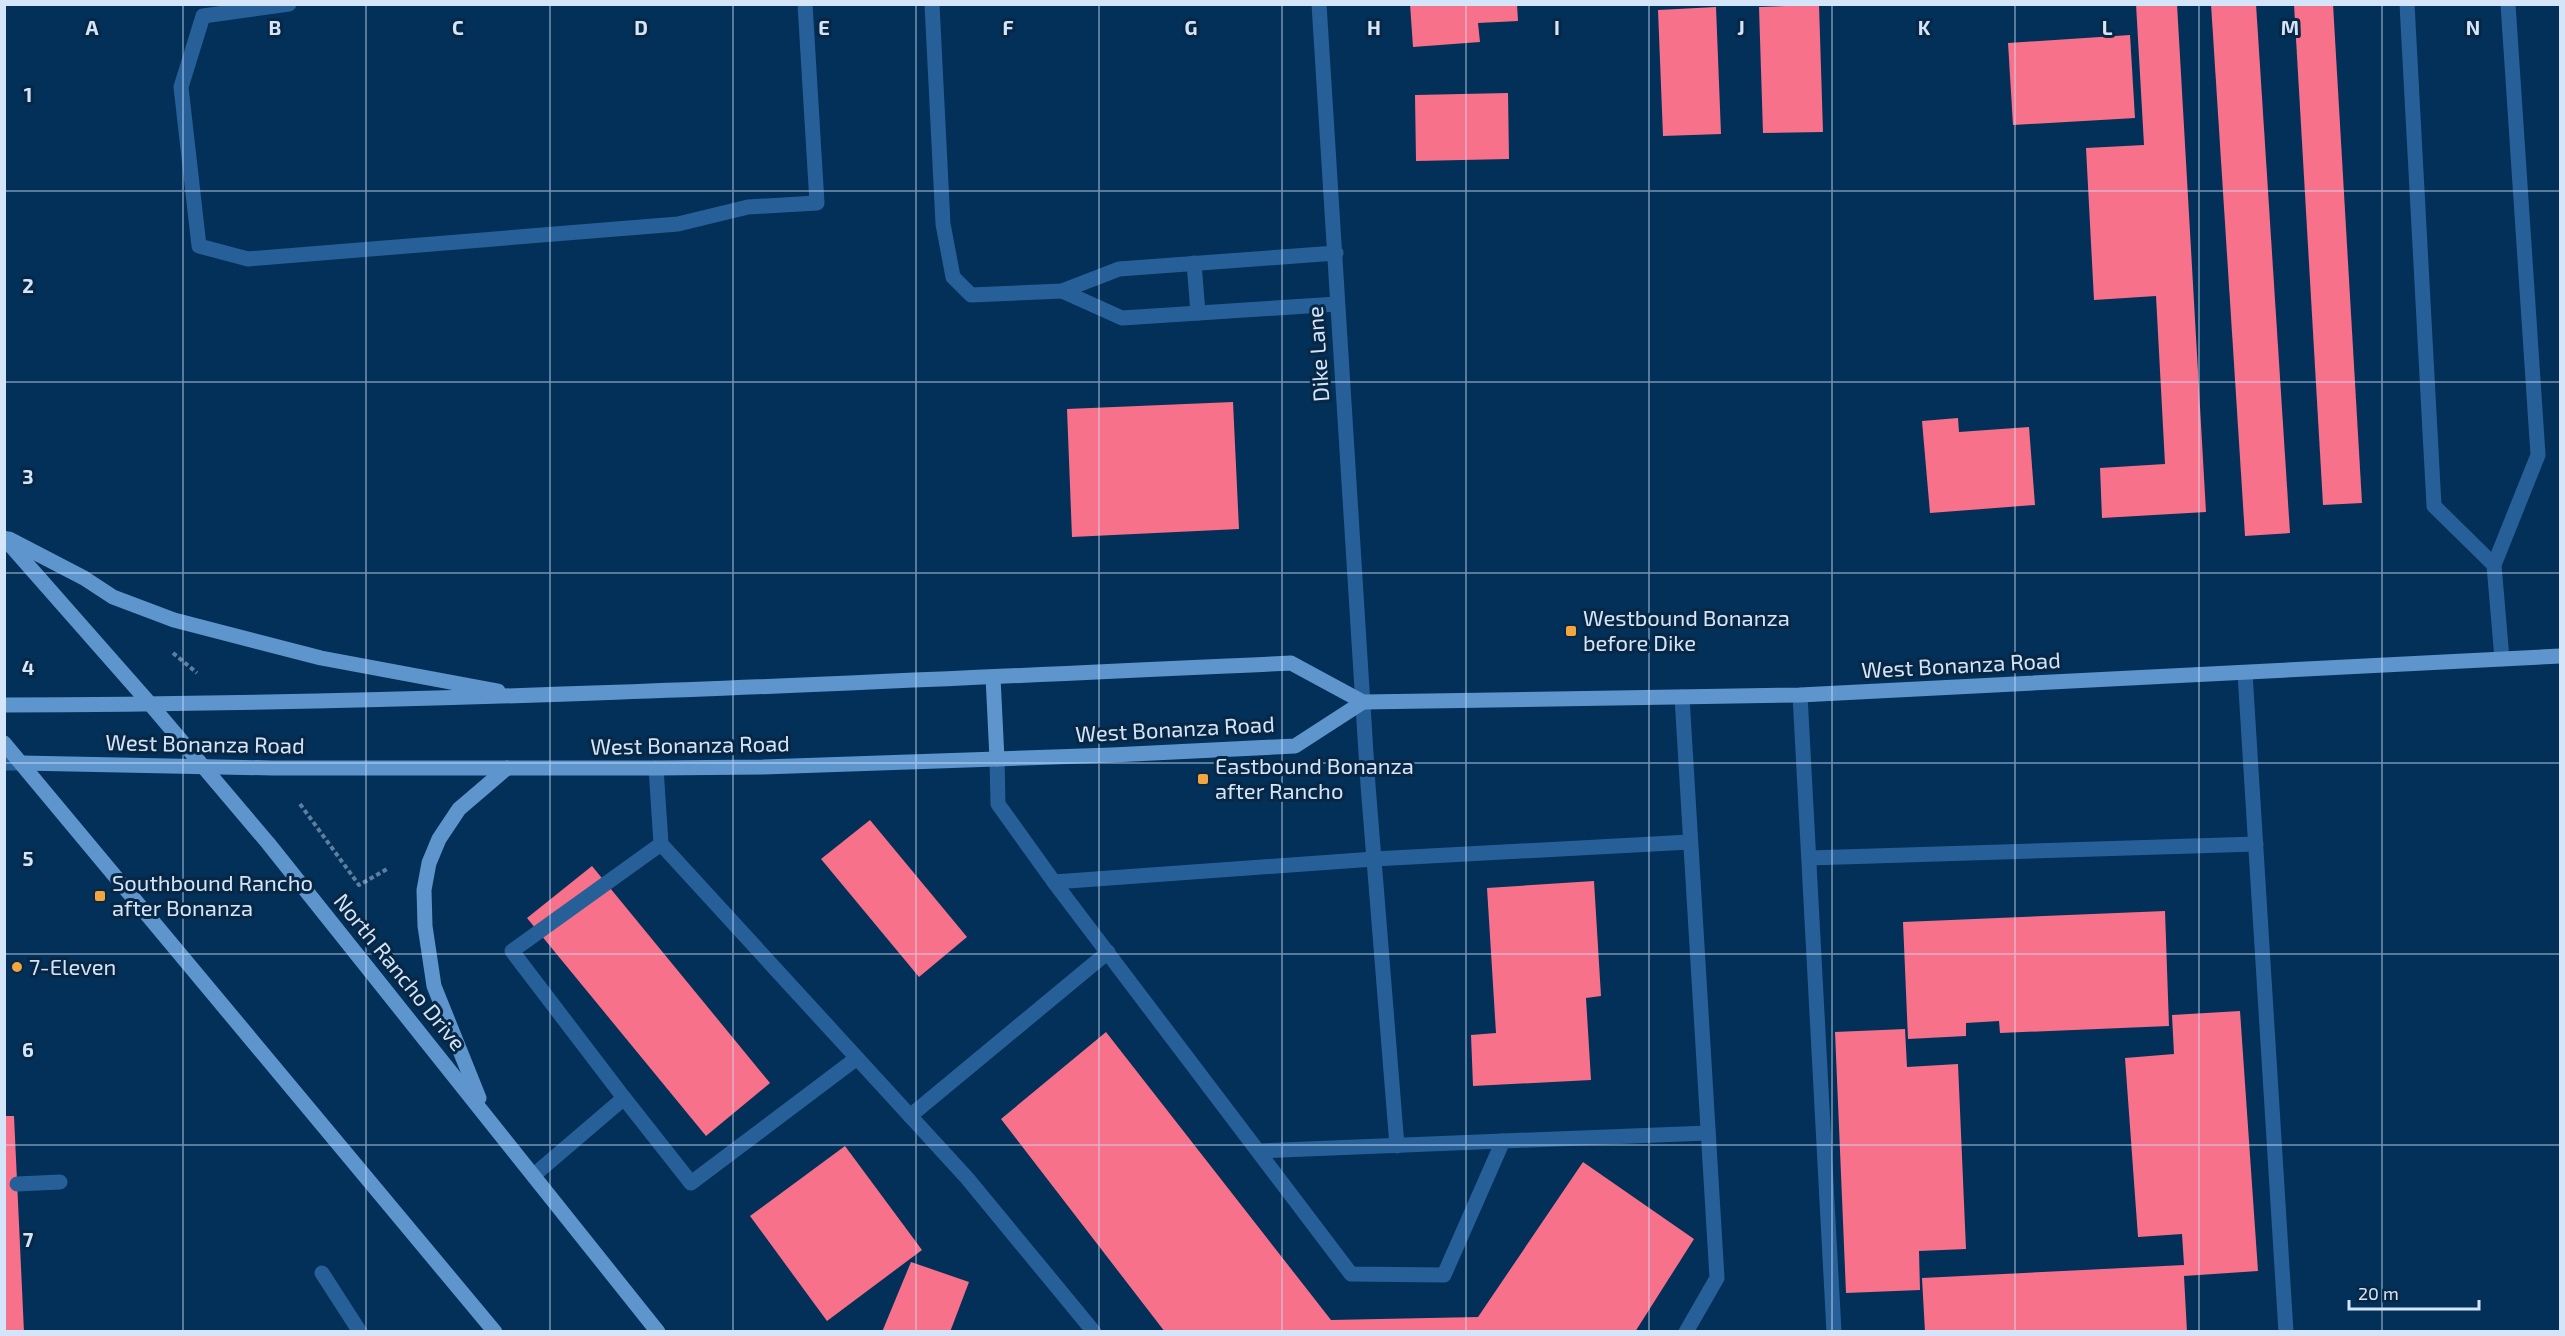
<svg xmlns="http://www.w3.org/2000/svg" width="2565" height="1336" font-family="'Exo 2',sans-serif">
  <style>
    .building { fill: #f7718a }
    .lines { fill: none; stroke-linecap: round; stroke-linejoin: round }
    .path { stroke: #5d7f9f; stroke-width: 4; stroke-dasharray: 4.5 3; stroke-linecap: butt }
    .minor { stroke: #276098; stroke-width: 15 }
    .major { stroke: #5e95cd; stroke-width: 15 }
    .grid { fill: none; stroke: #d4e5f9; stroke-width: 1.5; stroke-opacity: 0.55 }
    .poi-dot { fill: #f1a63f; stroke: #082744; stroke-width: 2 }
    .labels { text-anchor: middle; stroke-width: 6; stroke-linejoin: round; paint-order: stroke }
    .street-label { font-size: 22px; fill: #d4e5f9; stroke: #082744 }
    .poi-label { font-size: 22px; fill: #d4e5f9; stroke: #082744; text-anchor: start }
    .grid-label { font-size: 20px; text-anchor: middle; font-weight: bold; fill: #d4e5f9; stroke: #082744; stroke-width: 6; stroke-linejoin: round; paint-order: stroke }
  </style>
  <rect width="100%" height="100%" fill="#023059"/>
  <g class="building">
    <path d="M1410 4H1517L1518 21 1478 23 1480 42 1413 47Z"/>
    <path d="M2136 4H2177L2206 512 2102 518 2100 468 2165 464 2156 296 2094 300 2086 148 2144 145Z"/>
    <path d="M2211 4H2256L2290 533 2245 536Z"/>
    <path d="M2294 4H2333L2362 503 2323 505Z"/>
    <path d="M1819 5 1823 132 1763 133 1759 7Z"/>
    <path d="M1716 7 1721 134 1663 136 1658 10Z"/>
    <path d="M2130 35 2135 118 2013 125 2008 43Z"/>
    <path d="M1508 93 1509 159 1416 161 1415 95Z"/>
    <path d="M1233 402 1239 529 1072 537 1067 409Z"/>
    <path d="M1958 418 1959 432 2029 427 2035 505 1930 513 1922 421Z"/>
    <path d="M870 820 967 937 919 977 821 859Z"/>
    <path d="M592 866 770 1083 706 1136 527 918Z"/>
    <path d="M1594 881 1601 996 1586 998 1591 1080 1473 1086 1471 1035 1496 1033 1487 888Z"/>
    <path d="M2165 911 2169 1026 2000 1033 1999 1021 1966 1023V1036L1908 1039 1903 922Z"/>
    <path d="M2240 1011 2258 1271 2184 1276 2187 1332H1925L1922 1278 2184 1265 2182 1234 2138 1237 2125 1058 2174 1054 2172 1015Z"/>
    <path d="M1905 1029 1907 1067 1958 1064 1966 1249 1919 1251 1920 1290 1846 1293 1835 1032Z"/>
    <path d="M1106 1032 1331 1320 1478 1317 1583 1162 1694 1239 1635 1332H1165L1001 1119Z"/>
    <path d="M4 1116H14L24 1332H4Z"/>
    <path d="M845 1146 922 1250 827 1321 750 1216Z"/>
    <path d="M911 1262 969 1282 950 1332H882Z"/>
  </g>
  <g class="lines">
    <g class="path">
      <path d="M173 653 197 673"/>
      <path d="M300 804 359 885 389 868"/>
    </g>
    <g class="minor">
      <path d="M289 4 203 16 181 87 199 246 248 259 678 224 748 207 817 203 805 4"/>
      <path d="M932 4 943 224 953 277 971 295 1062 291 1119 269 1336 253"/>
      <path d="M1319 4 1368 785 1397 1146"/>
      <path d="M2407 4 2434 506 2494 565"/>
      <path d="M1194 263 1198 313"/>
      <path d="M1062 291 1122 318 1337 304"/>
      <path d="M2502 659 2494 565 2538 455 2508 4"/>
      <path d="M2245 673 2286 1332"/>
      <path d="M1800 695 1834 1332"/>
      <path d="M1682 697 1717 1278 1686 1332"/>
      <path d="M997 759 998 804 1054 882 1351 1274 1444 1275 1503 1141 1708 1133"/>
      <path d="M4 763H21"/>
      <path d="M1809 858 2256 844"/>
      <path d="M1054 882 1374 859 1690 842"/>
      <path d="M857 1058 967 1178 1094 1332"/>
      <path d="M624 1098 512 951 661 844"/>
      <path d="M910 1116 1108 952"/>
      <path d="M1259 1151 1503 1141"/>
      <path d="M534 1175 624 1098 691 1183 857 1058 661 844 656 768"/>
      <path d="M17 1184 60 1182"/>
      <path d="M322 1273 360 1332"/>
    </g>
    <g class="major">
      <path d="M4 538 151 705 268 843 658 1332"/>
      <path d="M9 539 84 578 113 597 174 620 321 658 498 691"/>
      <path d="M993 677 997 759"/>
      <path d="M4 705C434 704 862 683 1291 663L1363 702 1800 695 2560 656"/>
      <path d="M4 743 495 1332"/>
      <path d="M21 763 273 768H656L763 767 1112 755 1295 746 1363 702"/>
      <path d="M479 1098 434 986 425 926 424 890 429 863 439 839 459 809 507 768"/>
    </g>
  </g>
  <path class="grid" d="M183 4V1332M366 4V1332M550 4V1332M733 4V1332M916 4V1332M1099 4V1332M1282 4V1332M1466 4V1332M1649 4V1332M1832 4V1332M2015 4V1332M2199 4V1332M2382 4V1332M4 191H2560M4 382H2560M4 573H2560M4 763H2560M4 954H2560M4 1145H2560"/>
  <g class="poi-dot">
    <rect x="1565" y="625" width="12" height="12" rx="3"/>
    <rect x="1197" y="773" width="12" height="12" rx="3"/>
    <rect x="94" y="890" width="12" height="12" rx="3"/>
    <circle cx="17" cy="967" r="6"/>
  </g>
  <g class="labels">
    <g class="street-label">
      <text transform="translate(1318 354) rotate(-94)" y="8">Dike Lane</text>
      <text transform="translate(1961 665) rotate(-3)" y="8">West Bonanza Road</text>
      <text transform="translate(1175 729) rotate(-3)" y="8">West Bonanza Road</text>
      <text transform="translate(205 744) rotate(1)" y="8">West Bonanza Road</text>
      <text transform="translate(690 745) rotate(-1)" y="8">West Bonanza Road</text>
      <text transform="translate(400 972) rotate(51)" y="8">North Rancho Drive</text>
    </g>
    <g class="poi-label">
      <text x="1583" y="626">Westbound Bonanza<tspan x="1583" dy="25">before Dike</tspan></text>
      <text x="1215" y="774">Eastbound Bonanza<tspan x="1215" dy="25">after Rancho</tspan></text>
      <text x="112" y="891">Southbound Rancho<tspan x="112" dy="25">after Bonanza</tspan></text>
      <text x="29" y="975">7-Eleven</text>
    </g>
  </g>
  <g class="grid-label">
    <text x="92" y="35">A</text>
    <text x="275" y="35">B</text>
    <text x="458" y="35">C</text>
    <text x="641" y="35">D</text>
    <text x="824" y="35">E</text>
    <text x="1008" y="35">F</text>
    <text x="1191" y="35">G</text>
    <text x="1374" y="35">H</text>
    <text x="1557" y="35">I</text>
    <text x="1741" y="35">J</text>
    <text x="1924" y="35">K</text>
    <text x="2107" y="35">L</text>
    <text x="2290" y="35">M</text>
    <text x="2473" y="35">N</text>
    <text x="28" y="102">1</text>
    <text x="28" y="293">2</text>
    <text x="28" y="484">3</text>
    <text x="28" y="675">4</text>
    <text x="28" y="866">5</text>
    <text x="28" y="1057">6</text>
    <text x="28" y="1247">7</text>
  </g>
  <rect width="2565" height="1336" fill="none" stroke="#d4e5f9" stroke-width="12"/>
  <path d="M2349 1300v9h130v-9" fill="none" stroke="#d4e5f9" stroke-width="3"/>
  <text x="2358" y="1300" font-size="18" fill="#d4e5f9" stroke="#082744" stroke-width="4.5" paint-order="stroke">20 m</text>
</svg>
